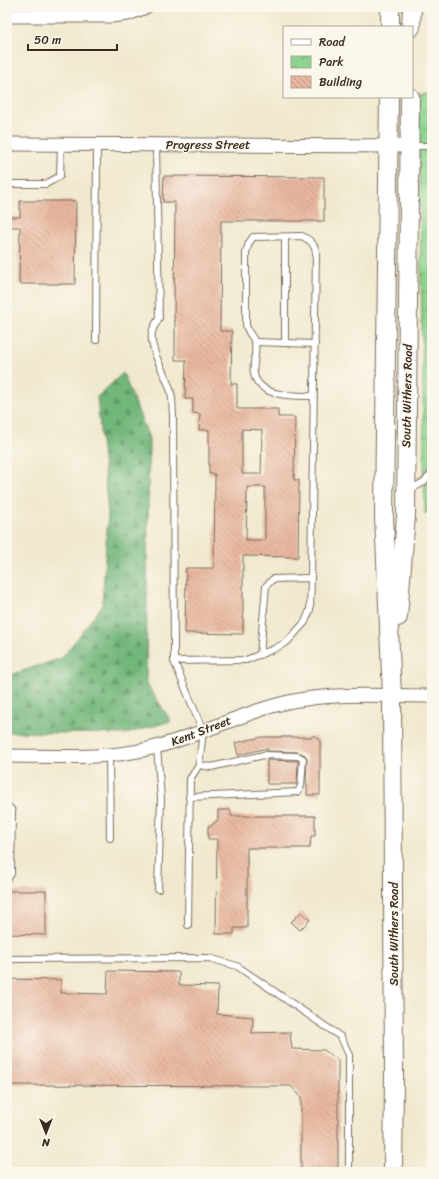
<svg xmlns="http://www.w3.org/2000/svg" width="439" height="1179" font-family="Sriracha,sans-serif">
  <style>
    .forest { fill: url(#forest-firs); stroke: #56704c }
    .park { fill: url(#park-crowns); stroke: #647f56 }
    .building { fill: url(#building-back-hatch); fill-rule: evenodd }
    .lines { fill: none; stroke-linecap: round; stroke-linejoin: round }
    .service-casing { stroke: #7b6d5c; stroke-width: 8 }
    .minor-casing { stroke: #7b6d5c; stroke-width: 15 }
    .secondary-casing { stroke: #7b6d5c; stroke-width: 20 }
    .service { stroke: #fff; stroke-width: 6 }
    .minor { stroke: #fff; stroke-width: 13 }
    .secondary { stroke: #fff; stroke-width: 18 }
    .labels { text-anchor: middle; stroke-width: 3; stroke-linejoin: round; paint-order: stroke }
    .street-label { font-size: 12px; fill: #3b2a1e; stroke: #fbf7ec }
  </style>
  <defs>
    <pattern id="forest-firs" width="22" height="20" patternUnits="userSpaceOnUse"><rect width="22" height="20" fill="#71b67a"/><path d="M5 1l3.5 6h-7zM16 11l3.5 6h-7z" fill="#5e9463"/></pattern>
    <pattern id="park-crowns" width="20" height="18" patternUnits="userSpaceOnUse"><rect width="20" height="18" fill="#8cd48f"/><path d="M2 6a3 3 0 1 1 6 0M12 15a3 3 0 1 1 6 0" fill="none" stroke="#7ab67b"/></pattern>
    <pattern id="building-back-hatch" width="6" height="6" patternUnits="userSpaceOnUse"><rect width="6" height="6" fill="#e9b79f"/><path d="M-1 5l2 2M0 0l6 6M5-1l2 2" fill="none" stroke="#be9581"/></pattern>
  </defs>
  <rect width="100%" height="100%" fill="#fbf7ec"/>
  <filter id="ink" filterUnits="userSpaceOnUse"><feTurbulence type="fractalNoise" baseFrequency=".025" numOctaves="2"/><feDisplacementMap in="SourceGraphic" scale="8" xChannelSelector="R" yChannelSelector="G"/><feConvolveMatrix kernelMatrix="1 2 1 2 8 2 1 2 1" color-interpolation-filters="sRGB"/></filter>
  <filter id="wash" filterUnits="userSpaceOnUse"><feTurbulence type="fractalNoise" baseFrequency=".012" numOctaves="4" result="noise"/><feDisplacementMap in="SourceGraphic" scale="16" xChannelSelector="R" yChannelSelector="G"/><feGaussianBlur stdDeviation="0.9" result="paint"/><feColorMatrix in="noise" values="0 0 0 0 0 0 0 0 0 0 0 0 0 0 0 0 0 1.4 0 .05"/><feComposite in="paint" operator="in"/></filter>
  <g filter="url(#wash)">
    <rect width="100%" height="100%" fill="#f1e9cf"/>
    <path class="forest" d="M123 373 149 438 146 683 171 721 126 734 7 732V676L62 658 102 606 108 514 97 397Z"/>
    <path class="park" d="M432 91V508L425 514 418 94Z"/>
    <g id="blocks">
      <g class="building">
        <path d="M164 176 324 177V221H221L220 331H232L231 384H237V409H278V417H295L294 480H299L298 557 243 556V634L185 633 186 568H214L215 474H209V430H199L200 414 193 413V399H185L186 360H175V321H174L175 202H163ZM242 429 262 430 261 474H242ZM247 487H265V540H246Z"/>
        <path d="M20 201H76L75 284H19L20 227H7V217H20Z"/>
        <path d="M314 735 320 741V795H307V784H306L307 759 305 755 298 752 267 751V748L238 755 235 743 262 737H312Z"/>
        <path d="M267 760 298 761 297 784H267Z"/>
        <path d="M218 810H231V816H315V836H311L310 848H247V928H234V934H216L217 839H208V826H211L218 820Z"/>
        <path d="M7 891H46V935L7 934Z"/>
        <path d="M301 912 310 920 300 930 291 922Z"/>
        <path d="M108 971 179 972V985L218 986 217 1014 253 1017 252 1033 290 1032 292 1049 324 1050 338 1060V1172H301V1097L291 1086 7 1085V979L61 980V993L107 994Z"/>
      </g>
    </g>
  </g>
  <g filter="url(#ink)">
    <use href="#blocks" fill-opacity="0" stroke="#7b6d5c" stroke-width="1"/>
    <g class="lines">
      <g class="service-casing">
        <g id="service">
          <path d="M156 145 159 318C157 322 153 328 152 332 149 350 165 372 170 389 173 397 172 406 173 415L174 661 203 731 199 765 190 779 188 925"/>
          <path d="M411 146H432"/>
          <path d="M7 184H46L60 176 61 145"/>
          <path d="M96 340 97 145"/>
          <path d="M255 342 315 344"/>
          <path d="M285 343V237"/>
          <path d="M409 490 424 482 432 473"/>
          <path d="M311 578 316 253C315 244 310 240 302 236L253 237 249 243 246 252V324C247 333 254 337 255 343 257 353 252 364 254 374 259 398 296 396 314 396"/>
          <path d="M174 661 246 660 274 649 287 642 305 622 310 610 311 578 273 579 266 586 260 655"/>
          <path d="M157 747 161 799 158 889"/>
          <path d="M109 755 110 838"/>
          <path d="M189 797 298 792 301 786 303 759 298 756 264 755 211 767 199 765"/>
          <path d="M7 807H9L12 811 11 874 7 879"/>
          <path d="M7 959 209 958 237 966 341 1037 349 1055V1172"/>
        </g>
      </g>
      <g class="minor-casing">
        <g id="minor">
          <path d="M7 16H111L128 14 146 7"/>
          <path d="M7 144 410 146"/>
          <path d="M7 756C55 756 105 760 152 748 200 736 244 711 293 701 338 692 386 696 432 696"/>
        </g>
      </g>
      <g class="secondary-casing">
        <g id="secondary">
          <path d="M390 27V7"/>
          <path d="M411 27 412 7"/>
          <path d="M389 97 384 516 392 695 394 1077 393 1172"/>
          <path d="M398 617 406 515 410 97"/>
        </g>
      </g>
      <use href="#service" class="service"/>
      <use href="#minor" class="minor"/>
      <use href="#secondary" class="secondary"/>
    </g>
  </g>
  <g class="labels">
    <g class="street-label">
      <text x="208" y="149">Progress Street</text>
      <text transform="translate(407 396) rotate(-89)" y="4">South Withers Road</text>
      <text transform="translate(201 731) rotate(-21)" y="4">Kent Street</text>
      <text transform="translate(394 934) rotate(-90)" y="4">South Withers Road</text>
    </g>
  </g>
  <rect width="439" height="1179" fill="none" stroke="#fbf7ec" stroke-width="24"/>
  <rect x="283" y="26" width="130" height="72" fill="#fbf7ec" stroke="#aea59a"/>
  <rect x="291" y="39" width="20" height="6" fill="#ffffff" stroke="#aea59a"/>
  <text x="319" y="46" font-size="12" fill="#3b2a1e">Road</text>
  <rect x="291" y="56" width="20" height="12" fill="url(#park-crowns)" stroke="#aea59a"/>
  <text x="319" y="66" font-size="12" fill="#3b2a1e">Park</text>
  <rect x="291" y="76" width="20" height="12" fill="url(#building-back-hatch)" stroke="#aea59a"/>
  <text x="319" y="86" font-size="12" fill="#3b2a1e">Building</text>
  <g transform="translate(46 1133) rotate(180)" stroke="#fbf7ec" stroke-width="3" paint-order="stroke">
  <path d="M0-3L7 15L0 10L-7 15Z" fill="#3b2a1e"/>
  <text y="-6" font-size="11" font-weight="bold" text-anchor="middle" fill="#3b2a1e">N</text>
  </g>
  <path d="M28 44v6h89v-6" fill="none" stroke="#3b2a1e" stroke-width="2"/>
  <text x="34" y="44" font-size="12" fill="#3b2a1e" stroke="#fbf7ec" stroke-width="3" paint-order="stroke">50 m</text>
</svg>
